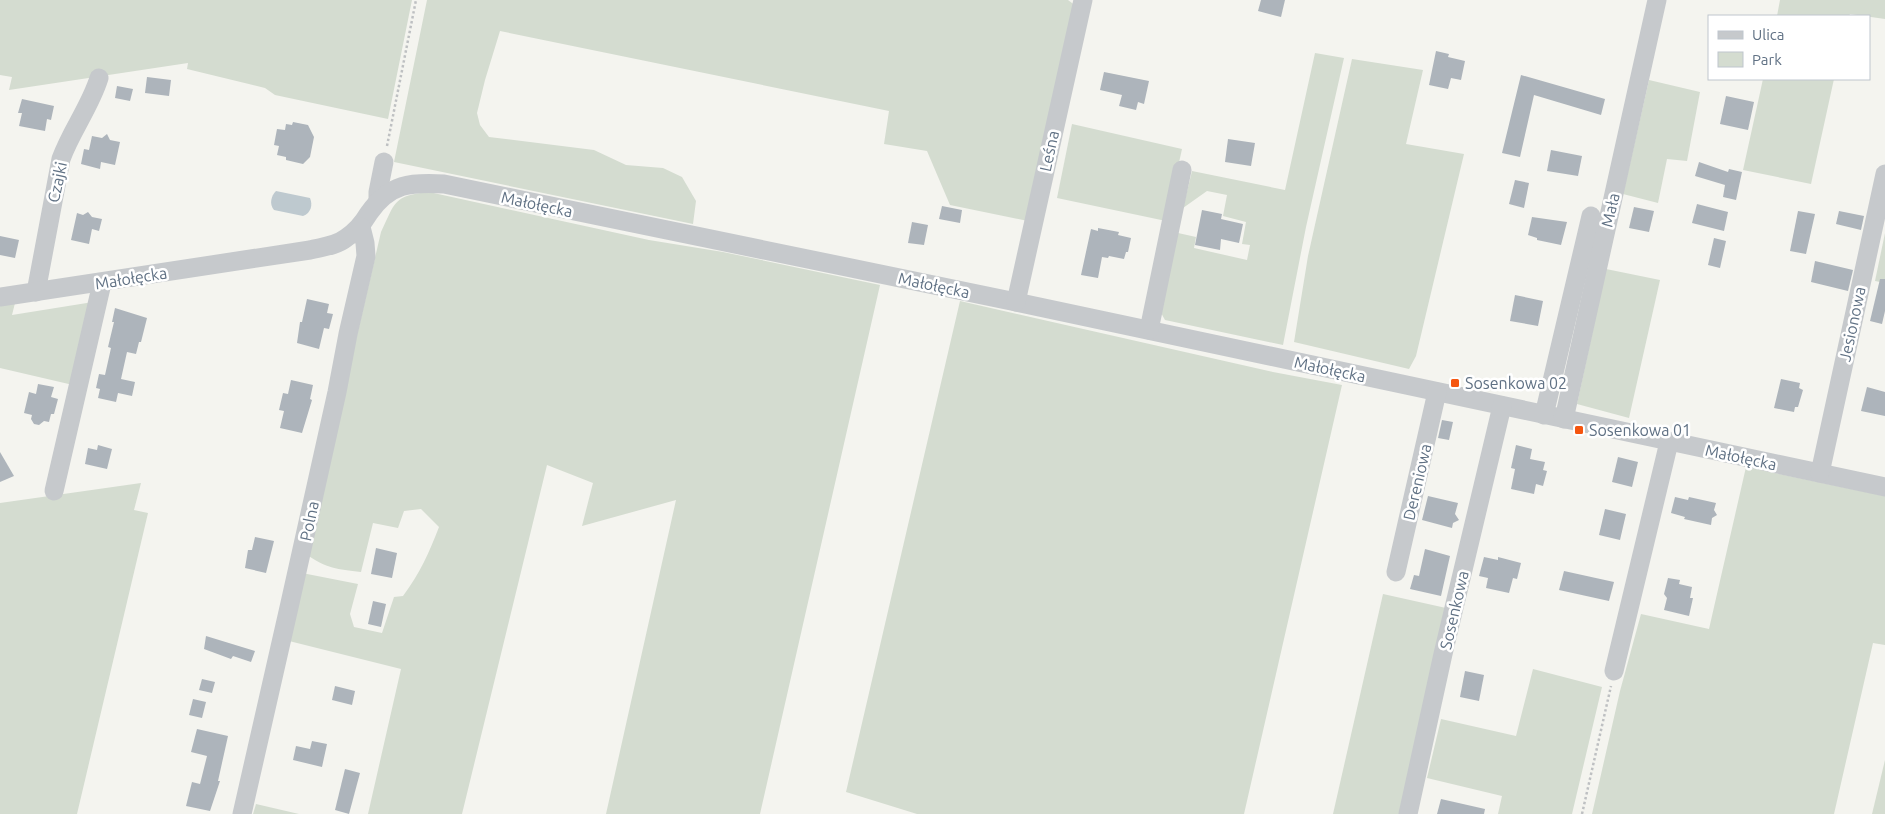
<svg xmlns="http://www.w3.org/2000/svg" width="1885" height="814" font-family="Ubuntu,sans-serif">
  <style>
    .green { fill: #d4dcd0 }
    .water { fill: #bec9cf }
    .building { fill: #adb4bb }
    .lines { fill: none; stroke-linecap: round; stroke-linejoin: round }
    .path { stroke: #bec0c2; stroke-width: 2.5; stroke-dasharray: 2.5 2.5; stroke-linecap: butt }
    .minor { stroke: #c6c9cc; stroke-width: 19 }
    .poi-dot { fill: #f5550f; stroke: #fff; stroke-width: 2 }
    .labels { text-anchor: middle; stroke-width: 5; stroke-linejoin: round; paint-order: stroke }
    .street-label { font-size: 16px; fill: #607184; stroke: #fff }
    .poi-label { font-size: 16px; fill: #607184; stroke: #fff; text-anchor: start }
  </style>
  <rect width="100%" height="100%" fill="#f4f4ef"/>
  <g class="green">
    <path d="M0 0H412L388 119 275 95 265 88 187 69 188 63 9 90 12 77 0 75Z"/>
    <path d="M427 0H1068L1076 6 1028 221 950 205 927 151 884 144 889 111 500 31 485 80 477 113 480 125 489 137 594 150 626 165 663 168 682 177 696 201 693 224 394 162Z"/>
    <path d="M1780 0H1885V19L1850 14 1849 16H1777Z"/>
    <path d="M1315 53 1344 58 1306 227 1283 345 1165 320 1160 311 1178 233 1196 237 1194 248 1247 260 1250 245 1242 244 1246 222 1223 216 1227 195 1207 191 1183 208 1192 171 1285 190Z"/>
    <path d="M1352 59 1423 70 1406 144 1464 154 1416 356 1409 369 1294 342 1308 256Z"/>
    <path d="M1763 79H1834L1811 184 1743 170Z"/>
    <path d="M1649 80 1700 92 1687 161 1667 159 1658 203 1623 194Z"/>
    <path d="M1072 124 1182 149 1166 221 1057 198Z"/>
    <path d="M429 192 649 240 723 252 880 285 760 814H606L676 500 582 526 593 483 547 465 462 814H368L401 669 285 640 302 573 358 584 350 614 354 627 382 633 394 597 403 596C420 573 429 553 439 527L421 509 404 511 398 528 373 523 361 572C337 569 327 569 306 554L381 232C396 201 393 196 429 192Z"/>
    <path d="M1885 233V283L1875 281Z"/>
    <path d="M1606 269 1660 280 1629 418 1577 404Z"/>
    <path d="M960 301 1273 372 1342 385 1244 814H917L846 792Z"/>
    <path d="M93 302 73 385 0 368V305L15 303 12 315Z"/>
    <path d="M1746 467 1885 496V645L1873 643 1834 814H1592L1620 691 1641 614 1709 629Z"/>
    <path d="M141 483 134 510 148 513 77 814H0V503Z"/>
    <path d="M1383 594 1446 608 1400 814H1333Z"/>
    <path d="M1533 669 1602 687 1572 814H1498L1502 796 1427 778 1441 719 1516 736Z"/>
    <path d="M1885 760V814H1872Z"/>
    <path d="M256 804 299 814H253Z"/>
  </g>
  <path class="water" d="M276 191 310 198C313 205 311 213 303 216L274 210C269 204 271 196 276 191Z"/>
  <g class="building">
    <path d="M1261 0H1285L1281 17 1258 11Z"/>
    <path d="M1436 51 1449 54 1448 57 1465 61 1461 80 1451 78 1448 89 1429 85Z"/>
    <path d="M1104 72 1149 81 1144 104 1138 102 1136 110 1119 106 1122 95 1100 90Z"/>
    <path d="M1521 75 1605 99 1601 115 1534 95 1520 157 1502 153Z"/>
    <path d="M147 77 171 80 169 96 145 93Z"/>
    <path d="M117 86 133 89 130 101 115 98Z"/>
    <path d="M1726 96 1754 102 1748 130 1720 124Z"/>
    <path d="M22 99 54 106 51 120 47 119 45 131 19 126 22 113H18Z"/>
    <path d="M293 122 308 125 314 137 310 157 303 164 286 160V157L277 155 279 146 274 145 277 129 285 130 286 124 292 125Z"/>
    <path d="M107 134 110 140 120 142 115 165 101 162 100 169 81 164 84 149 89 150 92 136 102 138Z"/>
    <path d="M1228 139 1255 143 1251 166 1225 162Z"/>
    <path d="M1551 150 1582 156 1578 176 1547 171Z"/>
    <path d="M1699 162 1728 172 1729 169 1742 172 1736 200 1723 197 1725 185 1695 176Z"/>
    <path d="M1515 180 1529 183 1524 208 1509 204Z"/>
    <path d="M1697 204 1728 212 1724 231 1692 223Z"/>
    <path d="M942 206 962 210 960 223 939 219Z"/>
    <path d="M1634 207 1654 211 1649 232 1629 228Z"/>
    <path d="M1202 210 1222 214 1221 219 1243 224 1239 243 1221 239 1220 250 1195 245Z"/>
    <path d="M1798 211 1815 214 1806 254 1790 251Z"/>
    <path d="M1839 211 1864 216 1861 230 1836 224Z"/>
    <path d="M88 212 92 217 102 219 99 231 92 229 89 244 71 240 77 213 83 215Z"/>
    <path d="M1532 217 1567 222 1561 245 1537 240V238L1528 235Z"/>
    <path d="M912 222 928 225 924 245 908 243Z"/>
    <path d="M1098 228 1119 232 1118 235 1131 238 1128 252H1126L1124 259 1109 256 1108 258 1102 257 1098 278 1081 275 1091 229 1098 231Z"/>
    <path d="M0 236 19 240 15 258 0 255Z"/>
    <path d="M1714 238 1726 241 1720 268 1708 265Z"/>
    <path d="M1815 261 1853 270 1848 291 1811 282Z"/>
    <path d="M1880 279H1885V311L1882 324 1870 321Z"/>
    <path d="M1515 295 1543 301 1538 326 1510 321Z"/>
    <path d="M307 299 329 304 327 313 333 314 329 329 324 328 319 349 297 343 300 322H302Z"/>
    <path d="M115 308 147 318 141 342H139L136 354 127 352 121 379 135 382 132 396 118 393 116 402 98 398 100 389 96 388 99 374 105 375 111 348 108 347 114 322H112Z"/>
    <path d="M1781 379 1800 383 1799 388 1803 390 1798 407H1795L1794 412 1774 408Z"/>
    <path d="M291 380 313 385 310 399 312 400 302 433 280 428 284 411 279 410 283 393 288 394Z"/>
    <path d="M38 384 54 387 51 397 58 399 54 414H51L49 422 44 421 39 425 34 424 31 419 32 415 24 413 29 392 36 394Z"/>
    <path d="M1867 387 1885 392V416L1861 411Z"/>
    <path d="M1442 420 1453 422 1449 440 1438 438Z"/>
    <path d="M98 445 112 449 107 469 85 464 88 448 97 450Z"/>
    <path d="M1516 445 1532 449 1530 459 1545 462 1543 470 1547 471 1543 486 1536 484 1534 494 1511 489 1515 469 1511 468Z"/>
    <path d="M0 452 14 476 0 482Z"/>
    <path d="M1618 457 1638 462 1632 487 1612 482Z"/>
    <path d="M1428 496 1458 503 1455 514 1459 520 1453 523 1452 528 1422 520Z"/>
    <path d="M1675 497 1688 500 1689 497 1716 503 1714 510 1717 515 1712 518 1711 525 1684 519 1685 517 1671 513Z"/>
    <path d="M1605 509 1626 514 1620 540 1599 535Z"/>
    <path d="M255 537 274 541 266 573 245 568 248 550H252Z"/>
    <path d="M376 548 397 553 392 578 371 574Z"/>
    <path d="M1425 549 1450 556 1441 596 1410 589 1414 575 1419 576Z"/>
    <path d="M1484 557 1498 560V557L1521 563 1517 579 1513 578 1509 593 1486 588 1488 578 1479 576Z"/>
    <path d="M1564 571 1614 582 1609 601 1559 590Z"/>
    <path d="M1668 578 1680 580 1679 584 1692 587 1690 598H1693L1689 616 1664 610 1667 598 1664 594Z"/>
    <path d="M373 601 386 604 381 627 368 624Z"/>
    <path d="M206 636 255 651 251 662 233 656 231 659 204 649Z"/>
    <path d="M1465 671 1484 675 1479 701 1460 697Z"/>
    <path d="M202 679 215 682 212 693 199 690Z"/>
    <path d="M335 686 355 691 352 705 332 700Z"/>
    <path d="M193 699 206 702 202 718 189 715Z"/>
    <path d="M197 729 228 736 218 781H220L210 811 186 806 192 782 200 784 207 756 191 752Z"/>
    <path d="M312 741 327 744 322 767 293 760 296 746 310 749Z"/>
    <path d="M345 769 360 773 349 814 335 810Z"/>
    <path d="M1441 799 1485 809 1484 814H1437Z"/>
  </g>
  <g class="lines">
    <g class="path">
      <path d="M387 146 416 0"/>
      <path d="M1582 814 1611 686"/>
    </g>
    <g class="minor">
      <path d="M378 200V192L384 162"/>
      <path d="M36 292 61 159C71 131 90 107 99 78"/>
      <path d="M0 297 310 250C322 247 336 246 346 238 357 231 363 223 369 213 390 183 411 182 444 184L1016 302 1885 487"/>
      <path d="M1016 302 1083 0"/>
      <path d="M1149 330 1182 170"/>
      <path d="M1544 415 1591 216"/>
      <path d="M1564 419 1657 0"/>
      <path d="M1820 473 1885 174"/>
      <path d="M54 491 102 283"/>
      <path d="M1396 572 1437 392"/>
      <path d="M1614 671 1669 442"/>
      <path d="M242 814 290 603 337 392 348 334 366 256 365 243 361 227"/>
      <path d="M1408 814 1443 654 1502 406"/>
    </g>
  </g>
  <g class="poi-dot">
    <rect x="1450" y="378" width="10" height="10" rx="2.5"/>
    <rect x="1574" y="425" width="10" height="10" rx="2.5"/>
  </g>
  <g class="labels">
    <g class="street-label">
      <text transform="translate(1049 151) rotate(-78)" y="6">Leśna</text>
      <text transform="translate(57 182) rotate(-78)" y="6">Czajki</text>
      <text transform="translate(537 204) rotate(12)" y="6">Małołęcka</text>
      <text transform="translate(1610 210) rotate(-77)" y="6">Mała</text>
      <text transform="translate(131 278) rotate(-9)" y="6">Małołęcka</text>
      <text transform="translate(934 285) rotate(12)" y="6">Małołęcka</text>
      <text transform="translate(1852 324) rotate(-78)" y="6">Jesionowa</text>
      <text transform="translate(1330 369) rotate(12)" y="6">Małołęcka</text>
      <text transform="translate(1741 457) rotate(12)" y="6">Małołęcka</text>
      <text transform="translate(1417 482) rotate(-77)" y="6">Dereniowa</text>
      <text transform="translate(309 521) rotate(-78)" y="6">Polna</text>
      <text transform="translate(1454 610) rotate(-77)" y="6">Sosenkowa</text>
    </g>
    <g class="poi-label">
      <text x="1465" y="389">Sosenkowa 02</text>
      <text x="1589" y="436">Sosenkowa 01</text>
    </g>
  </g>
  <rect x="1708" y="15" width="162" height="65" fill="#ffffff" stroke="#bfc6ce"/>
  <rect x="1718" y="31" width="25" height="8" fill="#c6c9cc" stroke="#bfc6ce"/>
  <text x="1752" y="40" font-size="15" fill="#607184">Ulica</text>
  <rect x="1718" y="52" width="25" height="15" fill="#d4dcd0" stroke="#bfc6ce"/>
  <text x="1752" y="65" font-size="15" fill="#607184">Park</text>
</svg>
